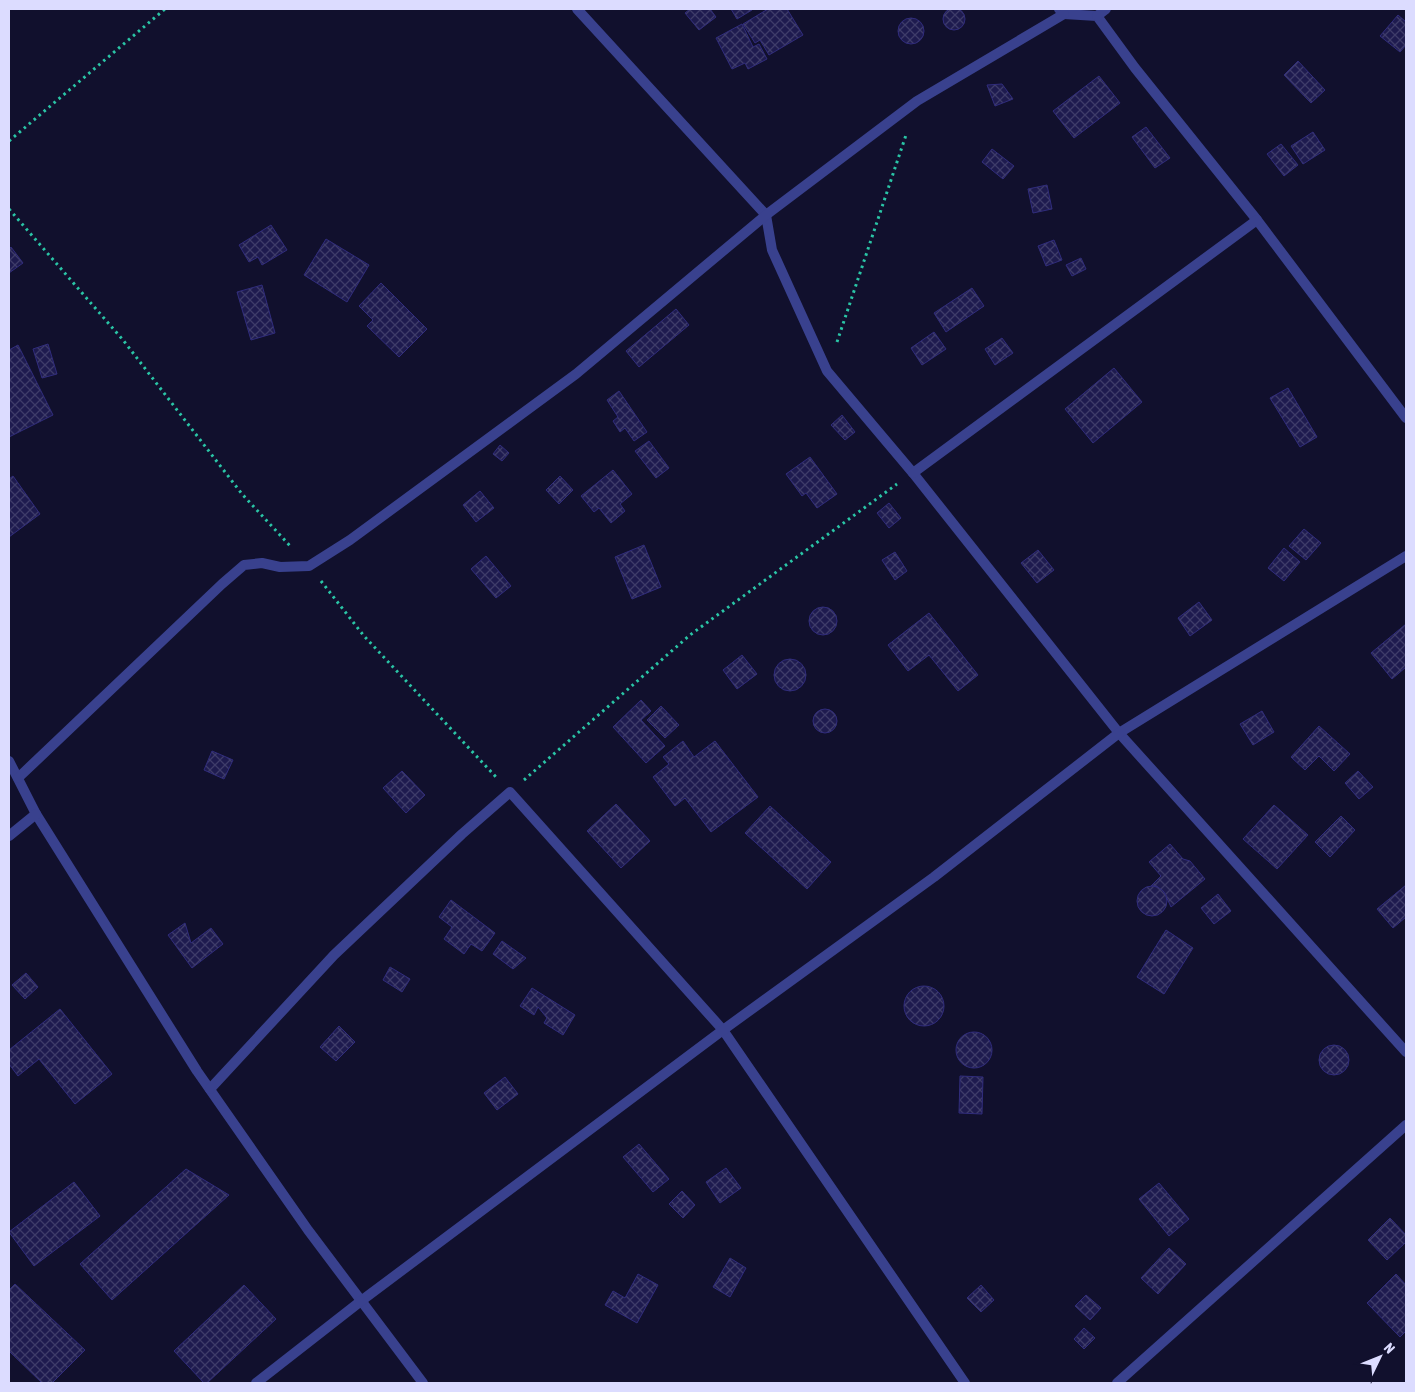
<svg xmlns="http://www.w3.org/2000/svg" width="1415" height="1392" font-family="'Asap Condensed',sans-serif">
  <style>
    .building { fill: url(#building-cross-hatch); stroke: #302c7c }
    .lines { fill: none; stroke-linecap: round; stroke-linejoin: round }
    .path { stroke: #2ac5a6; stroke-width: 3; stroke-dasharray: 2.5 4; stroke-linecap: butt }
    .street { stroke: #39418e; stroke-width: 10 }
  </style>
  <defs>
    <pattern id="building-cross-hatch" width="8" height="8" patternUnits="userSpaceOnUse" patternTransform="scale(1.25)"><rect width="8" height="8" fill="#1e1b4f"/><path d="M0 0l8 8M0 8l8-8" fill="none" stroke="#3e3c69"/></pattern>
  </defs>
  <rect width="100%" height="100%" fill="#11102d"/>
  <g class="building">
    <circle cx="954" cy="19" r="11"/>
    <path d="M690 9H710L716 17 699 30 685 13Z"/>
    <path d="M731 9H751L752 10 737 19Z"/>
    <path d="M768 9H787L803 35 769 55 760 40 755 43 743 24Z"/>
    <path d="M1398 15 1406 22V45L1400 52 1380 36Z"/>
    <circle cx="911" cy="31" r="13"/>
    <path d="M742 24 753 47 759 44 767 59 748 69 745 63 732 69 716 38Z"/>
    <path d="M1298 61 1325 90 1311 103 1284 75Z"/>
    <path d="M1099 76 1120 103 1074 138 1053 111Z"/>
    <path d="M1002 84 1013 99 995 106 987 85Z"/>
    <path d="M1146 127 1170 158 1155 168 1132 137Z"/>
    <path d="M1313 132 1325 150 1303 164 1291 146Z"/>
    <path d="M1281 144 1298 165 1284 176 1267 154Z"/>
    <path d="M992 149 1014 166 1003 179 982 162Z"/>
    <path d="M1047 185 1052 209 1033 213 1028 189Z"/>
    <path d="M271 225 287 250 262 265 258 257 249 262 239 245Z"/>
    <path d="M326 239 369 265 347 302 304 275Z"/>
    <path d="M1054 240 1062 260 1046 266 1038 246Z"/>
    <path d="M11 247 23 263 9 273V249Z"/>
    <path d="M1081 258 1086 269 1072 276 1066 265Z"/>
    <path d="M381 283 427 329 399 357 367 326 373 320 359 306Z"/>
    <path d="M262 285 275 333 251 340 237 292Z"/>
    <path d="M972 288 984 306 946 332 934 313Z"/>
    <path d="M676 309 689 325 639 367 626 351Z"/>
    <path d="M934 332 946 349 922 365 911 348Z"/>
    <path d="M1002 338 1013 353 995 365 985 349Z"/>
    <path d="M48 344 57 374 42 378 33 349Z"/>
    <path d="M18 345 53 415 9 437V350Z"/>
    <path d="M1114 368 1142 402 1093 443 1065 409Z"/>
    <path d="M1288 388 1317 437 1300 447 1270 398Z"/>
    <path d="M619 391 647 432 634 441 625 428 620 432 613 421 618 417 607 400Z"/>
    <path d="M842 415 855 432 845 440 831 425Z"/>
    <path d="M649 441 669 468 656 478 635 451Z"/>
    <path d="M500 445 509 453 502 461 493 454Z"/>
    <path d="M810 457 837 494 817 508 806 493 802 496 786 474Z"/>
    <path d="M613 470 632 494 620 504 625 511 611 523 599 508 594 512 581 496Z"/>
    <path d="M13 476 40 514 9 537V479Z"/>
    <path d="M560 476 573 490 559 504 546 490Z"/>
    <path d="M480 491 494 508 476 522 463 505Z"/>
    <path d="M889 503 901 518 889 528 877 513Z"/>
    <path d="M1304 529 1321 543 1306 560 1289 546Z"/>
    <path d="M644 545 661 587 632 599 615 557Z"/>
    <path d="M1284 548 1300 562 1284 581 1268 568Z"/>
    <path d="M1038 550 1054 570 1037 583 1021 563Z"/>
    <path d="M895 552 907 571 895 580 882 560Z"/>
    <path d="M486 556 511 586 496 598 471 569Z"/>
    <path d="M1199 602 1212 620 1190 636 1178 618Z"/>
    <circle cx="823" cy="621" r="14"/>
    <path d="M929 613 978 675 958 691 929 655 908 671 888 645Z"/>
    <path d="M1406 624V667L1392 679 1371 653Z"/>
    <path d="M742 655 757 674 737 689 723 670Z"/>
    <circle cx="790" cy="675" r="16"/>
    <path d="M641 700 651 711 641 720 665 746 646 763 613 727Z"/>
    <path d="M661 706 679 725 665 738 647 720Z"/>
    <circle cx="825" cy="721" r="12"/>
    <path d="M1262 711 1274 732 1253 745 1240 724Z"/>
    <path d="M1319 726 1350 754 1334 771 1319 756 1305 770 1291 757Z"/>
    <path d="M683 741 694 757 715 741 758 797 711 832 685 798 675 806 653 777 669 764 663 757Z"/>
    <path d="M212 751 233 760 224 779 204 770Z"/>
    <path d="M402 771 425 795 406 813 383 788Z"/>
    <path d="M1358 771 1373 787 1359 799 1345 783Z"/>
    <path d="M616 804 650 841 621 868 587 831Z"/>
    <path d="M1274 805 1308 835 1277 869 1243 839Z"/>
    <path d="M770 806 831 862 807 889 745 833Z"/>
    <path d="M1341 816 1355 830 1330 857 1315 842Z"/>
    <path d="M1170 844 1183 859 1190 861 1205 879 1171 907 1164 892 1156 886H1151L1161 876 1149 862Z"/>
    <path d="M1406 885V917L1393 928 1377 909Z"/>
    <circle cx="1152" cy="901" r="15"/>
    <path d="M1218 894 1231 911 1214 924 1201 908Z"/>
    <path d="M451 900 495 933 482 951 471 944 464 954 444 939 452 927 439 917Z"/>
    <path d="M185 923 191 943 211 928 223 944 192 968 168 935Z"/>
    <path d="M1166 930 1193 948 1164 994 1137 977Z"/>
    <path d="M502 941 526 958 513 969 493 954Z"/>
    <path d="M390 967 410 979 402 992 383 980Z"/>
    <path d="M26 973 38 987 25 999 12 985Z"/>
    <circle cx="924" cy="1006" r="20"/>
    <path d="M532 988 575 1015 563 1035 544 1023 547 1018 538 1007 534 1015 520 1006Z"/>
    <path d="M60 1009 112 1074 75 1104 39 1059 18 1076 9 1064V1050Z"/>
    <path d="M339 1026 355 1042 336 1061 320 1047Z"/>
    <circle cx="974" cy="1050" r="18"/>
    <circle cx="1334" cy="1060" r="15"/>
    <path d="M960 1076 983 1077 982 1114 959 1113Z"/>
    <path d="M505 1077 518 1094 497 1110 484 1093Z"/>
    <path d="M639 1144 669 1179 653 1192 623 1157Z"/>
    <path d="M726 1168 741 1188 720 1203 706 1182Z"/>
    <path d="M186 1169 229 1195 112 1300 80 1264Z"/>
    <path d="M74 1182 100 1216 34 1266 9 1232Z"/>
    <path d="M1159 1183 1189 1219 1169 1236 1139 1199Z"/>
    <path d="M682 1191 695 1205 683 1218 669 1204Z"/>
    <path d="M1390 1218 1406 1235V1242L1387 1260 1368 1240Z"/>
    <path d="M1169 1248 1186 1264 1158 1294 1141 1278Z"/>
    <path d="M730 1258 746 1268 730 1297 713 1287Z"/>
    <path d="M638 1274 658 1285 637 1323 605 1305 613 1291 625 1298Z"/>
    <path d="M1396 1274 1406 1285V1331L1400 1337 1367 1303Z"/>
    <path d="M15 1284 85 1350 52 1383H42L9 1351V1290Z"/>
    <path d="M244 1285 276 1319 207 1383H204L174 1351Z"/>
    <path d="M981 1285 994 1300 981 1312 967 1298Z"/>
    <path d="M1086 1295 1101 1308 1090 1320 1075 1306Z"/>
    <path d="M1084 1328 1095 1338 1084 1349 1074 1339Z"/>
  </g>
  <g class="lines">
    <g class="path">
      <path d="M9 141 165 9"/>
      <path d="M9 209 123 340 242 494 292 548"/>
      <path d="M837 342 906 135"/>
      <path d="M321 581 364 636 496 777"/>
      <path d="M524 780 690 635 897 484"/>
    </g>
    <g class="street">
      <path d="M577 9 766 215 772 250 827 371 913 473 1119 733 1406 1052"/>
      <path d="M1059 9 1064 14 1097 16 1135 68 1257 220 1406 418"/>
      <path d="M1097 16 1106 9"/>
      <path d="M913 473 1257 220"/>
      <path d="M9 761 36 814 197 1071 308 1230 423 1383"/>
      <path d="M18 778 222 584 244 565 262 563 280 567 309 566 350 540 576 374 766 215 917 101 1064 14"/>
      <path d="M9 836 36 814"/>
      <path d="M210 1089 334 955 462 834 510 792 723 1030 965 1383"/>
      <path d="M256 1383 361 1301 723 1030 934 877 1119 733 1406 556"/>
      <path d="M1117 1383 1406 1125"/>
    </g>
  </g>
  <rect width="1415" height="1392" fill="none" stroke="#dcdcff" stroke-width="20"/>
  <g transform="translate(1380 1357) rotate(47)" stroke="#11102d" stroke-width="4" paint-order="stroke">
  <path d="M0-4L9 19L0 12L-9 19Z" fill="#dcdcff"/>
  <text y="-8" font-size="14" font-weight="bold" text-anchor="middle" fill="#dcdcff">N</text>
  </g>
</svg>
